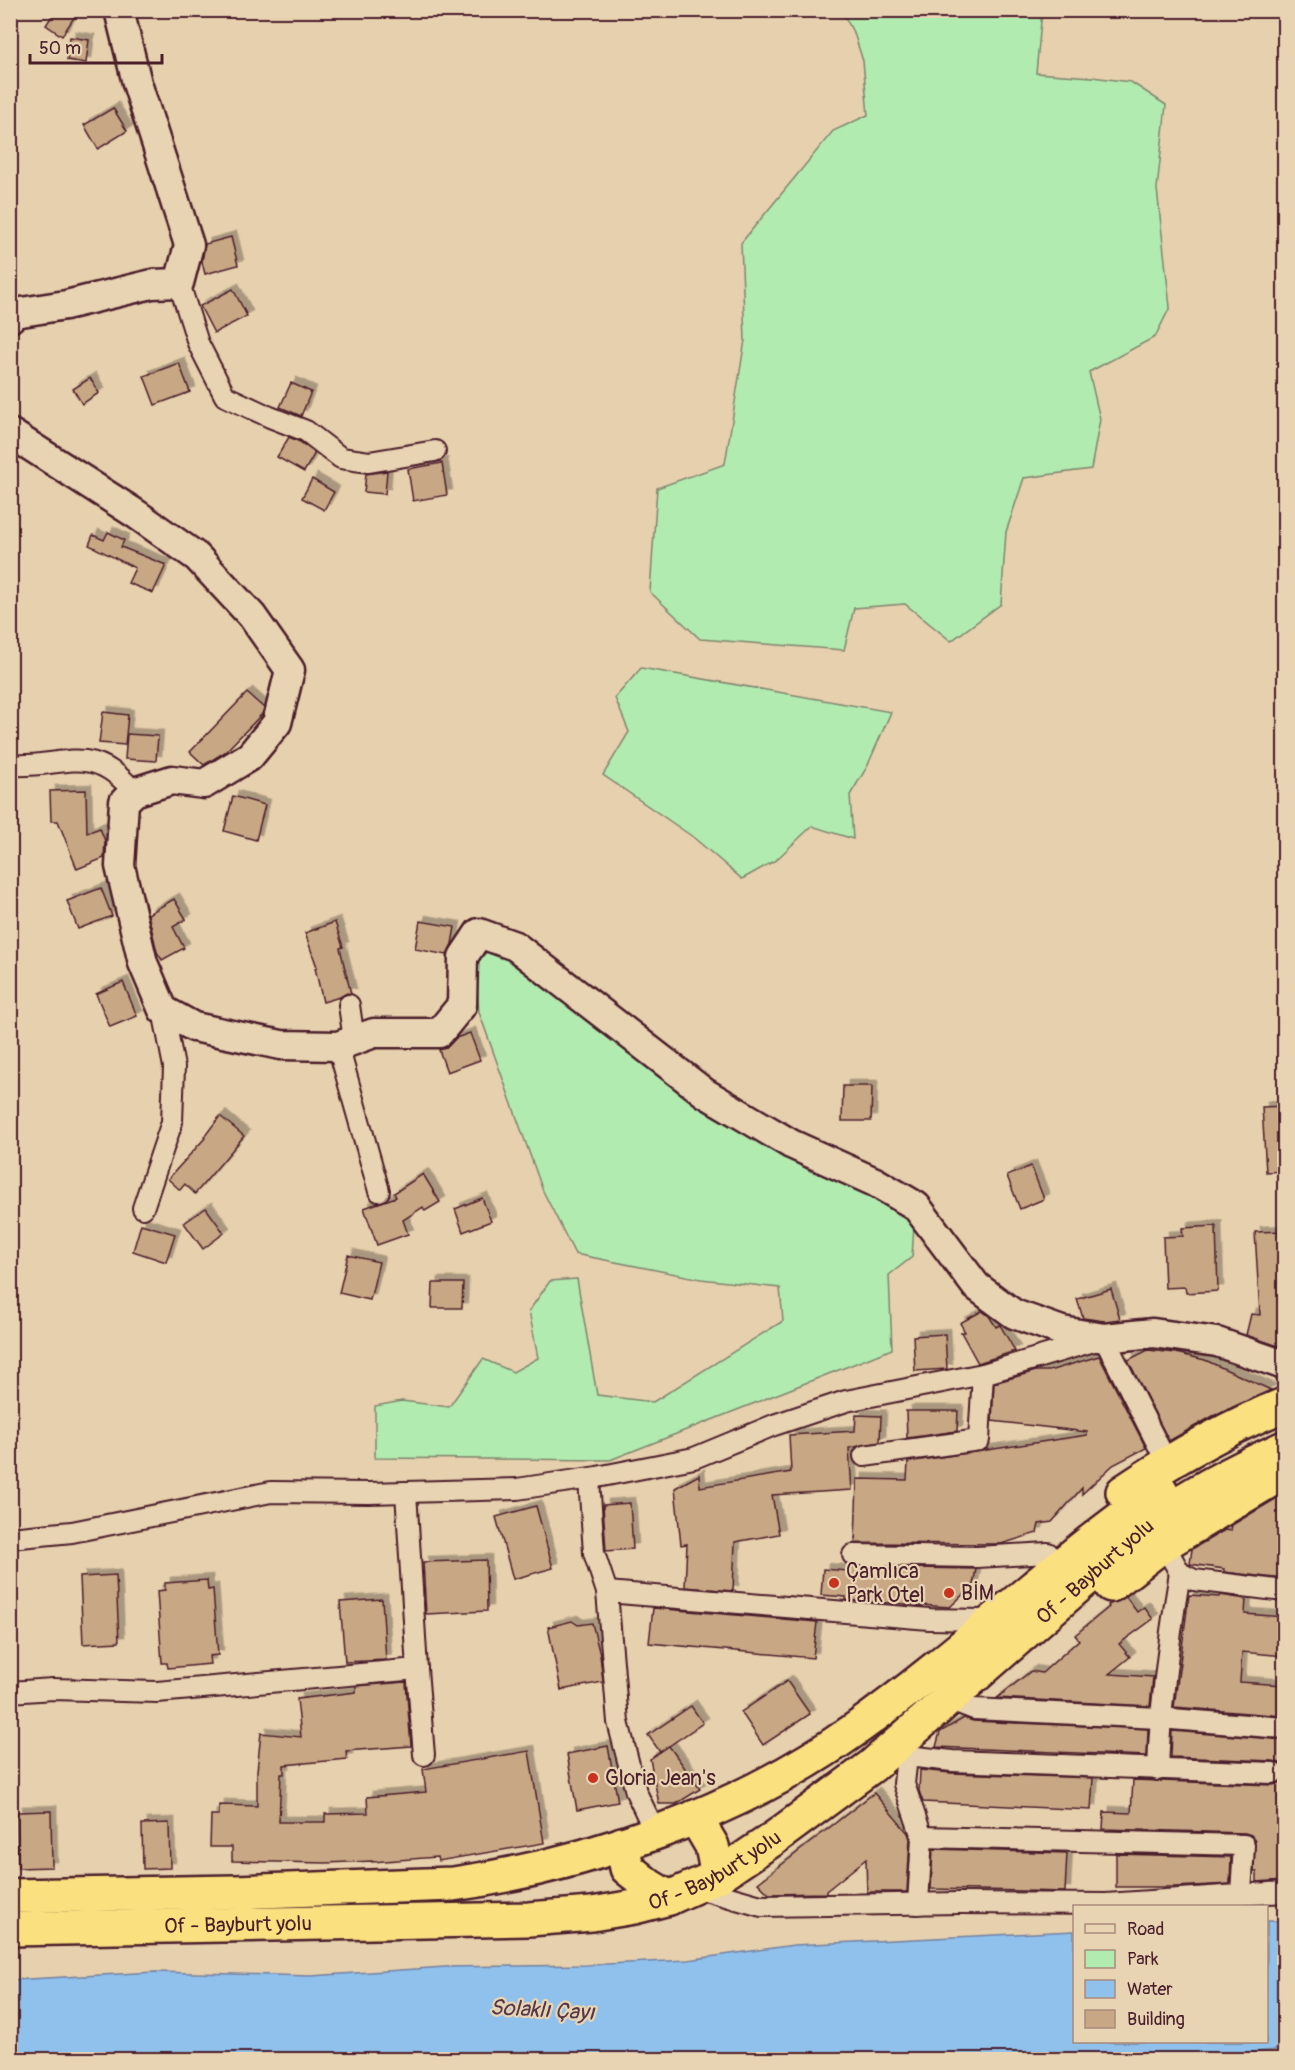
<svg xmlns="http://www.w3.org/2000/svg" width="1295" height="2070" font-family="Pangolin,sans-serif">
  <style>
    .green { fill: #b2ebaf; stroke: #7e856d; stroke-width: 1.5 }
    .water { fill: #8fc1ec; stroke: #73809f; stroke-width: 1.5 }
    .building { fill: #c8a784; stroke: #4a1f2b; stroke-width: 1.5; filter: url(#shadow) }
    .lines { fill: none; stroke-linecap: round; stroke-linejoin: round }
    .street-casing { stroke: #4a1f2b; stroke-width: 24 }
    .secondary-casing { stroke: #4a1f2b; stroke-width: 33 }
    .highway-casing { stroke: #4a1f2b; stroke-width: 38 }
    .street { stroke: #e8d3b2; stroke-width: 20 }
    .secondary { stroke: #e8d3b2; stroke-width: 28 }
    .highway { stroke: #fbe080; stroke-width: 33 }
    .poi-dot { fill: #c8321e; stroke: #e8d3b2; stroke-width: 2 }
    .labels { text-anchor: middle; stroke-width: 4.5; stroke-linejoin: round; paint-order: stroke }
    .poi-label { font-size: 21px; fill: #4a1f2b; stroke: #e8d3b2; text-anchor: start }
    .street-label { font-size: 21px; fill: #4a1f2b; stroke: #e8d3b2 }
    .water-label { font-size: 22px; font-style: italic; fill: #543748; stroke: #e8d3b2 }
  </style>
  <defs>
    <filter id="shadow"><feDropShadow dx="5.5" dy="-5.5" stdDeviation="0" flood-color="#0004"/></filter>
  </defs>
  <rect width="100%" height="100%" fill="#e7d0ad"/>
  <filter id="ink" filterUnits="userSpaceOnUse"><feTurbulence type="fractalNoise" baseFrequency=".0167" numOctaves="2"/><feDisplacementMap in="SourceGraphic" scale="12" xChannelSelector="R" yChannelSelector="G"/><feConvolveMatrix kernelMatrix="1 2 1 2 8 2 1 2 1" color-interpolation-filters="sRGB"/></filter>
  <g filter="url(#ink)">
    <g class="green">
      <path d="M842 11H1042L1036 73 1092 77 1131 82 1166 105 1157 189 1170 307 1155 337 1089 372 1100 419 1091 469 1024 478 1006 532 1001 604 951 641 905 604 854 608 844 650 700 639 650 592 657 488 725 464 745 340 741 243 833 131 868 115 863 61 855 36Z"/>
      <path d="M641 668 891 712 867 767 850 795 853 839 812 826 776 860 742 879 693 837 603 775 629 732 615 698Z"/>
      <path d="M491 949 520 964 681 1094 810 1171 877 1191 914 1225 912 1257 889 1275 892 1349 610 1460 375 1458V1406L402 1401 449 1407 483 1359 513 1372 538 1358 529 1311 550 1281 577 1279 597 1395 653 1402 783 1321 780 1288 701 1279 575 1254 543 1191 479 1012 475 962Z"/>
    </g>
    <path class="water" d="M1267 1921H1284V2049L1190 2060 11 2059V1980L155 1972 311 1976 445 1967 587 1965 688 1960 794 1945 1074 1931V2042H1266Z"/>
    <g class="building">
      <path d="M56 10H66L75 16 62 36 46 25Z"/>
      <path d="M70 37 89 40 86 63 67 60Z"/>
      <path d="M113 108 127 131 98 149 84 125Z"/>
      <path d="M231 237 238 265 205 274 202 262 205 244Z"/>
      <path d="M233 289 247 316 214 333 200 306Z"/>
      <path d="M179 363 190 392 155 405 144 376Z"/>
      <path d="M90 378 99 393 82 404 73 389Z"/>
      <path d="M291 383 311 392 301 416 280 407Z"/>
      <path d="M289 437 300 442 315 453 304 472 277 457Z"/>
      <path d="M442 463 447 495 413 501 408 469Z"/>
      <path d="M387 471 385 494 364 492 366 474Z"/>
      <path d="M312 479 334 492 324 510 302 498Z"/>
      <path d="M108 532 124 540 121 547 166 565 153 593 128 583 135 568 89 545 93 535 104 540Z"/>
      <path d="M247 693 264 708 262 714 225 752 204 765 190 752Z"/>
      <path d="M103 712 128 715 125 745 99 743Z"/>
      <path d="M127 734 158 736 156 761 125 759Z"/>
      <path d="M86 790 87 833 100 828 105 841 104 858 77 869 58 821H51L50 791Z"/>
      <path d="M233 796 265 805 256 840 224 831Z"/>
      <path d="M101 888 112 916 78 929 67 901Z"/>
      <path d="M174 899 186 919 173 927 184 948 162 960 157 952 148 914Z"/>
      <path d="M420 921 455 927 452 944 447 955 415 949Z"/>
      <path d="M335 922 343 947 340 948 351 994 347 993 340 997 323 1002 315 968 317 967 305 933Z"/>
      <path d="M123 982 137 1016 110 1027 96 994Z"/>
      <path d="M470 1033 480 1060 447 1072 439 1050 446 1048 456 1038Z"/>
      <path d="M843 1086H872L871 1121H842Z"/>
      <path d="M1284 1106V1171L1266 1172 1262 1107Z"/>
      <path d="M220 1116 244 1136 195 1194 185 1184 180 1190 168 1179 205 1138 204 1137Z"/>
      <path d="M1031 1166 1044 1199 1020 1209 1007 1176Z"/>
      <path d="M423 1174 440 1202 425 1211 423 1207 403 1220 408 1234 377 1245 364 1208 396 1197 394 1193Z"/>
      <path d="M482 1198 491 1221 463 1232 455 1209Z"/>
      <path d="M206 1208 224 1233 203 1249 184 1223Z"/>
      <path d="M141 1224 175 1234 166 1262 133 1251Z"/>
      <path d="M1216 1226 1218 1291 1186 1293 1185 1287 1165 1288 1163 1237 1183 1236 1182 1228Z"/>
      <path d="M1284 1231V1348L1246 1335 1251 1314 1260 1315 1255 1232Z"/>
      <path d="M348 1255 379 1262 370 1300 339 1293Z"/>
      <path d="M433 1283H463L462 1308H432Z"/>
      <path d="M1111 1289 1120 1319 1105 1321 1083 1318 1077 1299Z"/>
      <path d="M982 1311 989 1316 996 1327 1000 1325 1015 1351 978 1363 961 1332H965L960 1323Z"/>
      <path d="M945 1334 947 1369 915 1371 913 1336Z"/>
      <path d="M1148 1350 1176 1353 1205 1360 1271 1390 1213 1416 1169 1441 1128 1360Z"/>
      <path d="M1099 1356 1146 1448 1113 1465 1082 1494V1488L1052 1522 1039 1524 1037 1533 1001 1544 855 1543 857 1479 907 1480 908 1462 1087 1435V1432L992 1421 994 1383 1036 1371H1049Z"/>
      <path d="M906 1411H958L957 1431 907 1438Z"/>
      <path d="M856 1415 881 1416 880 1442 849 1448 852 1490 772 1495 779 1534 735 1542 733 1591 685 1587 687 1544 681 1545 675 1488 699 1475 700 1487 791 1472 789 1435 855 1431Z"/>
      <path d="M1284 1494V1579L1224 1572V1569L1190 1564 1192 1549 1225 1530 1231 1531 1232 1525Z"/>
      <path d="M630 1503 633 1549 606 1551 603 1505Z"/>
      <path d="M536 1506 553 1568 513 1579 496 1517Z"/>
      <path d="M486 1560 487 1611 426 1614 423 1562Z"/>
      <path d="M848 1566 853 1567 976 1569 973 1585 950 1607 846 1600V1597L821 1595 823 1569 848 1571Z"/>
      <path d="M116 1575 119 1642 83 1644 80 1577Z"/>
      <path d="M207 1580 208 1590 213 1589 218 1655 209 1656 210 1664 168 1668 167 1663H162L157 1591 165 1590V1583Z"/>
      <path d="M1189 1595 1219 1597 1220 1595 1246 1599 1245 1614 1284 1617V1656L1242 1652 1240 1682 1284 1685V1716L1174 1707Z"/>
      <path d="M1126 1597 1137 1612 1144 1607 1153 1619 1119 1644 1130 1657 1109 1674 1153 1677 1150 1706 997 1698 1031 1671 1042 1673 1079 1640 1075 1635 1109 1607 1108 1605Z"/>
      <path d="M382 1599 386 1660 345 1662 340 1602Z"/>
      <path d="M653 1608 817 1622 813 1658 649 1643Z"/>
      <path d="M572 1621 578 1625 592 1623 600 1655 603 1682 561 1690 548 1627Z"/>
      <path d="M787 1681 810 1714 763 1745 741 1712Z"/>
      <path d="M406 1682 411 1746 346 1751 347 1759 284 1765V1774H281L279 1822H325V1814L368 1813 367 1797 426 1792 423 1769 529 1751 544 1843 438 1861 437 1857 372 1862V1861L326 1863 232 1861V1847H210L211 1815H219V1805L257 1806V1771L261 1733 301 1737 297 1699 356 1692V1686Z"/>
      <path d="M691 1706 703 1723 660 1752 648 1735Z"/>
      <path d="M964 1718 973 1721 1148 1729 1147 1756 936 1747 940 1732Z"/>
      <path d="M1172 1731 1284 1740V1771L1280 1763 1273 1761 1171 1757Z"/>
      <path d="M608 1746 618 1802 577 1810 567 1754Z"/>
      <path d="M669 1746 700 1789 676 1804H659L650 1759Z"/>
      <path d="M920 1770 951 1773 1093 1778 1091 1810 923 1802 919 1791Z"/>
      <path d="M1284 1775V1880L1257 1882V1872H1254L1255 1840 1251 1835 1245 1833 1103 1829 1104 1812 1131 1813 1133 1780 1273 1785 1279 1783Z"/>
      <path d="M874 1793 908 1833 910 1839 907 1892H867L866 1859 826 1891V1893L769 1894 758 1883Z"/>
      <path d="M51 1811 52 1867 18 1868 17 1812Z"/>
      <path d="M169 1823 170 1868 143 1869 142 1824Z"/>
      <path d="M933 1849 1067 1853 1065 1892 931 1889Z"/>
      <path d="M1116 1854 1231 1857 1230 1884 1175 1887H1116Z"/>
    </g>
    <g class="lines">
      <g class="street-casing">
        <g id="street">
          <path d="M179 283 198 343 225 396 270 417 306 431 341 458 369 462 435 451"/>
          <path d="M10 765C63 769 91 740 134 792"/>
          <path d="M349 1005 354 1040"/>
          <path d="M338 1046 379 1191"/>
          <path d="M143 1208 172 1122 174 1067 163 1010"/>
          <path d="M864 1456 979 1440 983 1374"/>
          <path d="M589 1479 594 1553 607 1592 618 1722 636 1792 655 1832"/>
          <path d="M10 1538 72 1532 271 1492 369 1493 517 1489 597 1477 694 1458 774 1425 846 1401 983 1374 1104 1338 1167 1463"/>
          <path d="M1164 1544 1180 1573 1194 1580 1284 1591"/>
          <path d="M853 1555 977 1557 1048 1553"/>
          <path d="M607 1592 929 1619 983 1620"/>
          <path d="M417 1669 424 1755"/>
          <path d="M10 1692 53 1689 157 1692 417 1669 406 1492"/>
          <path d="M948 1699 974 1709 1159 1718 1284 1728"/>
          <path d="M899 1747 907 1756 952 1761 1273 1773"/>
          <path d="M907 1756 904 1784 922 1837 1244 1845 1241 1893"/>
          <path d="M1158 1770C1160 1703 1169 1639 1180 1573"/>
          <path d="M694 1887 761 1906 960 1903 1106 1904 1284 1892"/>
          <path d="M918 1904 922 1837"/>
        </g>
      </g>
      <g class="secondary-casing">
        <g id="secondary">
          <path d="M10 318 15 313 66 305 152 284 179 283 189 245 137 83 119 10"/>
          <path d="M10 433 136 514 197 557 252 616 290 670 277 723 250 756 204 784 172 780 134 792 124 802 120 866 143 963 163 1010 194 1027 281 1045 338 1046 374 1033H439L462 1005 463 957 479 933 515 946 705 1093 791 1144 875 1182 916 1206 976 1286 1014 1314 1062 1331 1104 1338 1153 1333 1217 1342 1284 1365"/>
        </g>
      </g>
      <g class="highway-casing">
        <g id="highway">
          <path d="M1123 1492C1174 1458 1227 1427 1284 1405"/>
          <path d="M1111 1585 1164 1544 1284 1472"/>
          <path d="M695 1817 712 1846 718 1876"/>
          <path d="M622 1844 627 1868 649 1886 669 1898"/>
          <path d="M10 1896 235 1892 453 1884C589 1865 741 1811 853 1731 916 1686 975 1636 1034 1587 1076 1553 1116 1519 1161 1491"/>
          <path id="s1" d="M10 1929 529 1919 592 1914 634 1907 669 1898 718 1876 773 1839 872 1766 1156 1518C1196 1490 1240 1468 1284 1448"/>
        </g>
      </g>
      <use href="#street" class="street"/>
      <use href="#secondary" class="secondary"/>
      <use href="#highway" class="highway"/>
    </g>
  </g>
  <g class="poi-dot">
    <circle cx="834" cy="1583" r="6"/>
    <circle cx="949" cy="1593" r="6"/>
    <circle cx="593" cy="1778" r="6"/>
  </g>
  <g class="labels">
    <g class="poi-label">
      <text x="846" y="1578">Çamlıca<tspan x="846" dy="24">Park Otel</tspan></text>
      <text x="961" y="1600">BİM</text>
      <text x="605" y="1785">Gloria Jean's</text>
    </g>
    <g class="street-label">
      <text dy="7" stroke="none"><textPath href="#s1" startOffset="1200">Of - Bayburt yolu</textPath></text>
      <text dy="7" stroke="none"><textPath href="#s1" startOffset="714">Of - Bayburt yolu</textPath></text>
      <text dy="7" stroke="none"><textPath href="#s1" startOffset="228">Of - Bayburt yolu</textPath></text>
    </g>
    <g class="water-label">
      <text transform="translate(542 2009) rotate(3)" y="8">Solaklı Çayı</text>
    </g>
  </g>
  <rect width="1295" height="2070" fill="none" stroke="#e8d3b2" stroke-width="36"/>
  <rect x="18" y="18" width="1259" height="2034" fill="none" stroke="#4a1f2b" stroke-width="2" filter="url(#ink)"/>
  <rect x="1073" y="1905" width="195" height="138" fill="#e8d3b2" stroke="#a98b7c" stroke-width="1.5"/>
  <rect x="1085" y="1924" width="30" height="9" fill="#e8d3b2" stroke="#a98b7c" stroke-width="1.5"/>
  <text x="1127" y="1935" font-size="18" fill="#4a1f2b">Road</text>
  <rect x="1085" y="1950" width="30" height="18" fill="#b2ebaf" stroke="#a98b7c" stroke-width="1.5"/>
  <text x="1127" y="1965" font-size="18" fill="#4a1f2b">Park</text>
  <rect x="1085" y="1980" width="30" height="18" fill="#8fc1ec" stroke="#a98b7c" stroke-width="1.5"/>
  <text x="1127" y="1995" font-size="18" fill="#4a1f2b">Water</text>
  <rect x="1085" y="2010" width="30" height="18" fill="#c8a784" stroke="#a98b7c" stroke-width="1.5"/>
  <text x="1127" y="2025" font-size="18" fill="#4a1f2b">Building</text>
  <path d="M30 54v9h132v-9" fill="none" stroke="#4a1f2b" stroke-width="3"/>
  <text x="39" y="54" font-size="18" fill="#4a1f2b" stroke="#e8d3b2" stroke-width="4.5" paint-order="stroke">50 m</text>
</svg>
